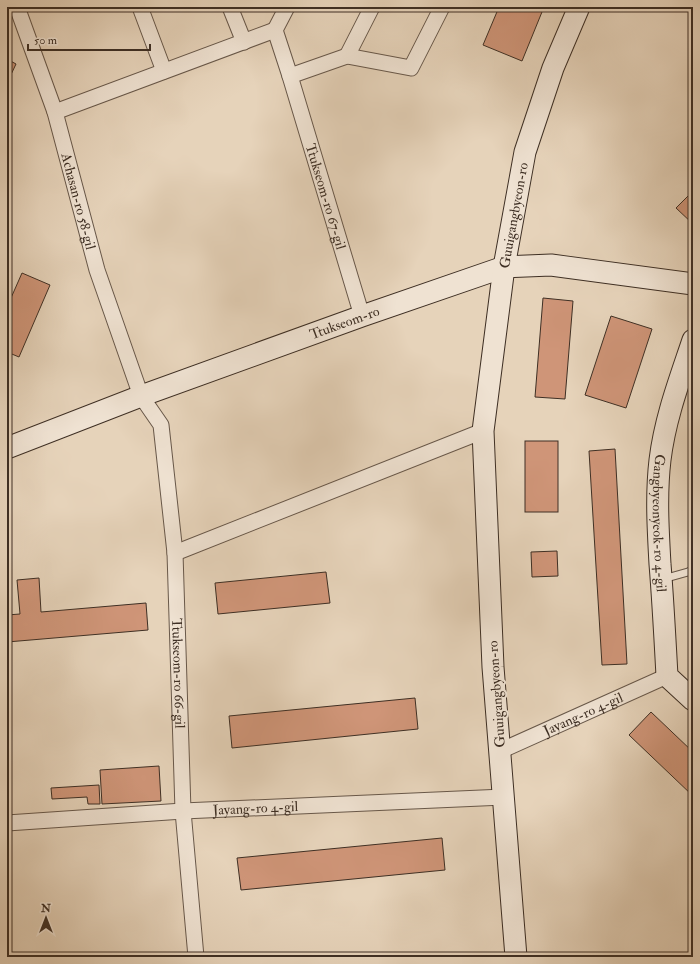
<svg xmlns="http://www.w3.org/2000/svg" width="700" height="964" font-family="'IM FELL Double Pica',serif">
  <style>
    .building { fill: #cf9578; stroke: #3e2f24 }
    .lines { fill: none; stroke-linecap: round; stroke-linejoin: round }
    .lane-casing { stroke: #68584a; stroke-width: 9 }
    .street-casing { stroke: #68584a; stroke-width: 17 }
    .secondary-casing { stroke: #3e2f24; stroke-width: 23 }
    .lane { stroke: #efe2d2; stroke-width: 7 }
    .street { stroke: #efe2d2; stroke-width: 15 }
    .secondary { stroke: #efe2d2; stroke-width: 21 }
    .labels { text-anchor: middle; stroke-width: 4; stroke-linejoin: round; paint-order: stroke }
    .street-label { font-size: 14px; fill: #3e2f24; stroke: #efe2d2 }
  </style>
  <rect width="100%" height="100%" fill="#e6d3ba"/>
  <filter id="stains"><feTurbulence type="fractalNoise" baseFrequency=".005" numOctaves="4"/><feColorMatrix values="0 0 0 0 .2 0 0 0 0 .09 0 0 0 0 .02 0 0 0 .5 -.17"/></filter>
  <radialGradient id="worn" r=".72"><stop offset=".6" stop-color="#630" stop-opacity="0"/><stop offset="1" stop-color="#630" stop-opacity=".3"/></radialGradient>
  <g class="building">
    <path d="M499 7H544L522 61 483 45Z"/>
    <path d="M7 59 16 64 7 83Z"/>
    <path d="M693 191V224L676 208Z"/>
    <path d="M22 273 50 285 19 357 7 352V307Z"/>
    <path d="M543 298 573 301 565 399 535 397Z"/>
    <path d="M611 316 652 329 626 408 585 395Z"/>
    <rect x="525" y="441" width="33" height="71"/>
    <path d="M615 449 627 664 602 665 589 451Z"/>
    <path d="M557 551 558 576 532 577 531 552Z"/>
    <path d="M326 572 330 603 218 614 215 583Z"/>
    <path d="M39 578 41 612 146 603 148 630 7 642V615L20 614 17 580Z"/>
    <path d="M415 698 418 729 232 748 229 716Z"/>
    <path d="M651 712 693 752V796L629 735Z"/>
    <path d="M159 766 161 801 102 804 100 770Z"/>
    <path d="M99 785 100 804H88L87 797 52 799 51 788Z"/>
    <path d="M442 838 445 870 241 890 237 858Z"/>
  </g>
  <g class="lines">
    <g class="lane-casing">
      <path id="lane" d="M663 579 688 572 693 570"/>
    </g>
    <g class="street-casing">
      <g id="street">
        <path id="s1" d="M17 7 55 112 97 270 141 396 161 425 175 553 183 811 196 957"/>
        <path d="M140 7 164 71"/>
        <path d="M230 7 244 42"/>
        <path id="s2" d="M287 7 275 30 290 76 362 316"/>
        <path d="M347 56 372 7"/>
        <path d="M290 76 347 56 411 68 442 7"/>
        <path d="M55 112 275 30"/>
        <path d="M175 553 483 431"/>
        <path id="s3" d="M500 751 667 676"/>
        <path id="s4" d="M7 823 183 811 504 797"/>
      </g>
    </g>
    <g class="secondary-casing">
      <g id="secondary">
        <path id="s5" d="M693 340C680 379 665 418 660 460 656 494 658 529 660 564 663 601 665 639 667 676L693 700"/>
        <path id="s6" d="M7 448 141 396 362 316 504 267 551 265 693 284"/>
        <path id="s7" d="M516 957 493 667 483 431 504 267 525 152 553 68 579 7"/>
      </g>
    </g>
    <use href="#lane" class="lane"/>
    <use href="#street" class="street"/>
    <use href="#secondary" class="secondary"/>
  </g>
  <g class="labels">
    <g class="street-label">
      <text dy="5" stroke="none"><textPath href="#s2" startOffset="200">Ttukseom-ro 67-gil</textPath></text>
      <text dy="5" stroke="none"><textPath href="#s1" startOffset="204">Achasan-ro 58-gil</textPath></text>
      <text dy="5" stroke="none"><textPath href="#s7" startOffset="745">Guuigangbyeon-ro</textPath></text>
      <text dy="5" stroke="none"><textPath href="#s6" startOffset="360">Ttukseom-ro</textPath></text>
      <text dy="5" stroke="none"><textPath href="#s5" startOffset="188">Gangbyeonyeok-ro 4-gil</textPath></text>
      <text dy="5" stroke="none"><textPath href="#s1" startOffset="693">Ttukseom-ro 66-gil</textPath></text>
      <text transform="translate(496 694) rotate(-94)" y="5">Guuigangbyeon-ro</text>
      <text dy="5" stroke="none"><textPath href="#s3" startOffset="91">Jayang-ro 4-gil</textPath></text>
      <text dy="5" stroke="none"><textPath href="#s4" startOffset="249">Jayang-ro 4-gil</textPath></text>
    </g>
  </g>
  <rect width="700" height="964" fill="none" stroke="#e6d3ba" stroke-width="24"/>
  <rect x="8" y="8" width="684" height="948" fill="none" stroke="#3e2f24" stroke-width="2"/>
  <rect x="12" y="12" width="676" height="940" fill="none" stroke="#3e2f24"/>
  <g transform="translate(46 918)" stroke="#efe2d2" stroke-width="3" paint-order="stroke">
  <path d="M0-3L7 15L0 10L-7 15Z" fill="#3e2f24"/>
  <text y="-6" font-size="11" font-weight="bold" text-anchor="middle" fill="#3e2f24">N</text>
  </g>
  <path d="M28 44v6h122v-6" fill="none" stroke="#3e2f24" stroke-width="2"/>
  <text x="34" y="44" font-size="12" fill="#3e2f24" stroke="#efe2d2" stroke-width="3" paint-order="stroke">50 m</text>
  <rect width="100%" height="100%" filter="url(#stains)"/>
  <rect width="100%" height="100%" fill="url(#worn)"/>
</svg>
